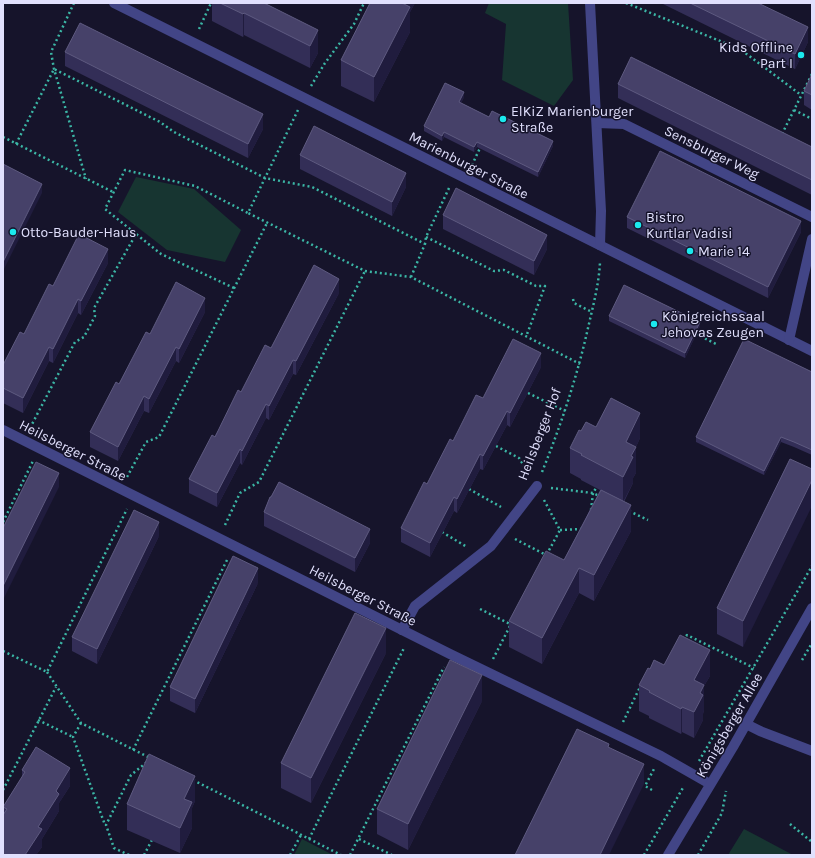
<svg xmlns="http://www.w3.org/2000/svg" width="815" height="858" font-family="Karla,sans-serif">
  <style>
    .green { fill: #173531 }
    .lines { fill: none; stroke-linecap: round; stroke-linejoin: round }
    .path { stroke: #3bb6a5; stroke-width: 2.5; stroke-dasharray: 2 3; stroke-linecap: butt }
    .minor { stroke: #424586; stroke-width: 10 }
    .wall { fill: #332e57 }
    .shaded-wall { fill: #201c3e }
    .building { fill: #464169; stroke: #5e5a80 }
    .poi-dot { fill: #1be9ee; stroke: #16142b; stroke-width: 1.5 }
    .labels { text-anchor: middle; stroke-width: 3; stroke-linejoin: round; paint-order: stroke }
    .poi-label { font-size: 14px; fill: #e1e0fd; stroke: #16142b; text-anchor: start }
    .street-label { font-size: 14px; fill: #e1e0fd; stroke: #16142b }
  </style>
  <rect width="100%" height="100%" fill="#16142b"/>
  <g class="green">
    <path d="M489 3H568L573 80 554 106 502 80 506 24 485 13Z"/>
    <path d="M136 177 194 189 241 230 225 262 167 250 118 212Z"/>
    <path d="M744 829 793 855H728Z"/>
    <path d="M302 839 333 855H294Z"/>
  </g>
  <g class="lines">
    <g class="path">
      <path d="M74 3 51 52 54 69 86 179"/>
      <path d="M626 3 740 49 801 95"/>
      <path d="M199 29 211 3"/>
      <path d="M311 86 325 63 354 24 364 3"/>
      <path d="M298 110 248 213 365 271 411 277 580 364"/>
      <path d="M794 110 812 119"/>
      <path d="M782 134 812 74"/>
      <path d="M3 137 113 192"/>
      <path d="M16 144 54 69 160 122 174 132 265 178 312 187 425 244"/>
      <path d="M472 165 480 148"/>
      <path d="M426 237 494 271 504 270 536 286H545L526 337"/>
      <path d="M411 277 425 244 426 237 450 186"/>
      <path d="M234 288 161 254 105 209 125 170 195 186 248 213"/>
      <path d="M573 299 574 303 592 312"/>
      <path d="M696 334 716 344"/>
      <path d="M528 393 565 411"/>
      <path d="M30 428 75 342 84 337 95 316 94 308 136 234"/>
      <path d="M496 446 519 458 529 474"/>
      <path d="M542 472C561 425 577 377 588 328 593 306 599 284 600 262"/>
      <path d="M127 477 146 442 159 437 267 223"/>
      <path d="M551 488 593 493 599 496"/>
      <path d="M469 489 501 507"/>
      <path d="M544 500 560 530 547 554"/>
      <path d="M591 510 593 493 596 488"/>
      <path d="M629 511 648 520"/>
      <path d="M3 522 33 461"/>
      <path d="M225 525 240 493 259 482 365 271"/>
      <path d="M560 530 582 529"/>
      <path d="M442 532 467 547"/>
      <path d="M515 539 546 555"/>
      <path d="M480 609 512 625"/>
      <path d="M683 640 687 635 754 668"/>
      <path d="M3 651 47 672 127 509"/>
      <path d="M493 659 510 626"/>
      <path d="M802 660 812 643"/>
      <path d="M47 672 81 723 150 758"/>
      <path d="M38 720 73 737"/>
      <path d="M623 722 641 685"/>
      <path d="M81 723 73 737 105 825"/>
      <path d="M133 750 228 558"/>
      <path d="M699 761 812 566"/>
      <path d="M193 780 341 855"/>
      <path d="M3 790 56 687"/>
      <path d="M652 790 645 786 654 769"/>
      <path d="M790 824 812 842"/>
      <path d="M309 839 404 648"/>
      <path d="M359 839 392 855"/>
      <path d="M129 855 114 848 106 825 131 775 147 762"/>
      <path d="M144 855 153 838"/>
      <path d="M290 855 301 835"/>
      <path d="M350 855 444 667"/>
      <path d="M644 855 684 786"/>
      <path d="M698 855 722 813 726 791"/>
    </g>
    <g class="minor">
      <path d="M114 3 812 351"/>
      <path d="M590 3 601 211 600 245"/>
      <path d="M597 123 624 124 812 217"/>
      <path d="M789 340 812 239"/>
      <path d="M3 430 450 654 661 756 710 784"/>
      <path d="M402 630 415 606 491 546 537 486"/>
      <path d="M746 724 760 731 812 751"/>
      <path d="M668 855 733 747 812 608"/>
    </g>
  </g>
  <g class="wall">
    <path d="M212 3H264L318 53 310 68 244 35 243 37 212 21Z"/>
    <path d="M370 3H415L410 12V32L374 102 341 86V60Z"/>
    <path d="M661 3H758L808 42 795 69Z"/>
    <path d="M65 52 263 129 248 158 65 66Z"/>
    <path d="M812 74V110L804 105V91Z"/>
    <path d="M618 84 812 147V195L618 98Z"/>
    <path d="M464 97 461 103 489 117 553 146 538 177 477 147 474 152 444 137 442 141 424 131V126Z"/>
    <path d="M300 155 406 187 392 216 300 169Z"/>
    <path d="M443 215 547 249 534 275 443 229Z"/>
    <path d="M627 217 801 232 768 298 627 228Z"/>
    <path d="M108 263 81 315 78 313 53 363 49 361 23 413 3 403V365L24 334 53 286Z"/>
    <path d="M339 293 296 375 293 374 269 420 266 418 242 465 240 463 217 507 189 493V479L241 392 271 348Z"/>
    <path d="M205 312 179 363 176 361 149 413 144 411 118 461 90 447V432L150 334Z"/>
    <path d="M609 316 700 326 685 358 609 321Z"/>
    <path d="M541 367 510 427 507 425 483 470 480 469 457 513 454 511 430 557 401 542V528L453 441 483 398Z"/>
    <path d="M812 372V455L794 447 781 442 764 475 696 442V437Z"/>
    <path d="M581 431 640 438 636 447V473L633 478V483L624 502 631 531 594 601 579 593 542 664 509 647V621L564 560 600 490 581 480V479L570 473V448Z"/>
    <path d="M790 459 743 647 717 634V608Z"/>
    <path d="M264 512 370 543 355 572 264 526Z"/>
    <path d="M159 536 97 664 72 651V637Z"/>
    <path d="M258 583 195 713 170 701V687Z"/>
    <path d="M386 653 311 803 281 788V763Z"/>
    <path d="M664 665 710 676 704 686V710L703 714V720L694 738 682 732 681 734 649 718V716L639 711V685L650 669Z"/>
    <path d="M482 701 408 850 377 834V809Z"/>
    <path d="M22 770 70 786 59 803V811L42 839V847L36 855H3V807L22 777Z"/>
    <path d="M195 801 192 808V828L180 853 127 830V804Z"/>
  </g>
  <g class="shaded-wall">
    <path d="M402 3H415L410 12V32L374 102V77Z"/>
    <path d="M244 13V35L243 37V14Z"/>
    <path d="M808 27V42L795 69V54Z"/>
    <path d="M318 30V53L310 68V46Z"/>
    <path d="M464 92V97L459 107V102Z"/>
    <path d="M263 114V129L248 158V144Z"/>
    <path d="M444 132V137L442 141V136Z"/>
    <path d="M553 141V146L538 177V172Z"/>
    <path d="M477 142V147L474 152V147Z"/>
    <path d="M406 173V187L392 216V202Z"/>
    <path d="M42 184V193L3 271V262Z"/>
    <path d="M801 221V232L768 298V287Z"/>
    <path d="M547 235V249L534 275V261Z"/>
    <path d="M108 249V263L81 315V301Z"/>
    <path d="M339 279V293L296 375V361Z"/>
    <path d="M205 298V312L179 363V349Z"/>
    <path d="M78 299V313L53 363V349Z"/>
    <path d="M700 322V326L685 358V353Z"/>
    <path d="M49 347V361L23 413V398Z"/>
    <path d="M176 347V361L149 413V399Z"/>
    <path d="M541 353V367L510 427V413Z"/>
    <path d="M293 360V374L269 420V406Z"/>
    <path d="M144 396V411L118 461V447Z"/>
    <path d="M266 404V418L242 465V451Z"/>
    <path d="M507 411V425L483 470V456Z"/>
    <path d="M640 413V438L634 451 636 447V473L633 478V483L623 502V477L626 442Z"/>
    <path d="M781 437V442L764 475V471Z"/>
    <path d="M240 449V463L217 507V493Z"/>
    <path d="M480 454V469L457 513V499Z"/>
    <path d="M59 473V487L3 600V586Z"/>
    <path d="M812 480V506L743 647V621Z"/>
    <path d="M454 497V511L430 557V543Z"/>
    <path d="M631 505V531L594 601V575Z"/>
    <path d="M159 522V536L97 664V649Z"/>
    <path d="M370 529V543L355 572V558Z"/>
    <path d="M258 568V583L195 713V699Z"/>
    <path d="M579 568V593L542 664V638Z"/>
    <path d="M386 628V653L311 803V778Z"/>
    <path d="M710 650V676L704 686V710L703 714V720L694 738V680Z"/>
    <path d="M482 675V701L408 850V824Z"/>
    <path d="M682 707V732L681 734V709Z"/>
    <path d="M644 764V784L609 855H600Z"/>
    <path d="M70 768V786L59 803V811L42 839V847L36 855H25L56 791Z"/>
    <path d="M195 776V801L192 808V828L180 853V828L184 799Z"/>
  </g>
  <g class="building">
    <path d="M220 3H264L318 30 310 46 244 13 243 14Z"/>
    <path d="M370 3H402L410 7 374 77 341 60Z"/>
    <path d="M690 3H758L808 27 795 54Z"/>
    <path d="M80 23 263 114 248 144 65 52Z"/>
    <path d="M631 57 812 147V180L618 84Z"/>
    <path d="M812 74V95L804 91Z"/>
    <path d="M445 83 464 92 459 102 489 117 492 111 553 141 538 172 477 142 474 147 444 132 442 136 424 126Z"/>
    <path d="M314 126 406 173 392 202 300 155Z"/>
    <path d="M660 151 801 221 768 287 627 217Z"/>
    <path d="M3 164 42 184 3 262Z"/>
    <path d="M456 188 547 235 534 261 443 215Z"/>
    <path d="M79 234 108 249 81 301 78 299 53 349 49 347 23 398 3 388V365L20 332 24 334 49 284 53 286Z"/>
    <path d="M314 265 339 279 296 361 293 360 269 406 266 404 242 451 240 449 217 493 189 479 212 435 215 437 238 390 241 392 265 345 271 348Z"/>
    <path d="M176 282 205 298 179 349 176 347 149 399 144 396 118 447 90 432 116 382 119 384 146 332 150 334Z"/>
    <path d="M624 285 700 322 685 353 609 316Z"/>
    <path d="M513 339 541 353 510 413 507 411 483 456 480 454 457 499 454 497 430 543 401 528 424 482 427 484 450 439 453 441 476 395 483 398Z"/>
    <path d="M744 339 812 372V450L794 442 781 437 764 471 696 437Z"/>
    <path d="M611 398 640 413 626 442 636 447 631 456 633 457 623 477 581 455 582 454 570 448 579 430 581 431 586 422 596 427Z"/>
    <path d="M790 459 812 469V480L743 621 717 608Z"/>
    <path d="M36 462 59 473 3 586V528Z"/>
    <path d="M279 482 370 529 355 558 264 512 270 497H271Z"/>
    <path d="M601 490 631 505 594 575 579 568 542 638 509 621 546 551 564 560Z"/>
    <path d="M134 510 159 522 97 649 72 637Z"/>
    <path d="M233 556 258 568 195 699 170 687Z"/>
    <path d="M355 613 386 628 311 778 281 763Z"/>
    <path d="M680 635 710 650 694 680 704 685 700 693 703 695 694 712 682 707 681 709 649 692 650 691 639 685 648 668 650 669 654 660 664 665Z"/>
    <path d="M450 660 482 675 408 824 377 809Z"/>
    <path d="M577 729 609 744 608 747 644 764 600 855H515Z"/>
    <path d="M36 747 70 768 56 791 59 794 38 827 42 829 25 855H3V815L7 809 3 807 25 772 22 770Z"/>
    <path d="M149 754 195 776 184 799 192 802 180 828 127 804Z"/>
  </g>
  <g class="poi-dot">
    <circle cx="801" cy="55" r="4"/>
    <circle cx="503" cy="119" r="4"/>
    <circle cx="638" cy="225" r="4"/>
    <circle cx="13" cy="232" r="4"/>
    <circle cx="690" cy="251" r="4"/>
    <circle cx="654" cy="324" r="4"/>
  </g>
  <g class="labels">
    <g class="poi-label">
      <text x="793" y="52" text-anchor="end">Kids Offline<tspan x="793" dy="16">Part I</tspan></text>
      <text x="511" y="116">ElKiZ Marienburger<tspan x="511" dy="16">Straße</tspan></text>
      <text x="646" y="222">Bistro<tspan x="646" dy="16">Kurtlar Vadisi</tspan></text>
      <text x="21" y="237">Otto-Bauder-Haus</text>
      <text x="698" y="256">Marie 14</text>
      <text x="662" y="321">Königreichssaal<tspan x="662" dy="16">Jehovas Zeugen</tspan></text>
    </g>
    <g class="street-label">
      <text transform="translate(712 152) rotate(26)" y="5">Sensburger Weg</text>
      <text transform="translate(469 165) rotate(27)" y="5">Marienburger Straße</text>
      <text transform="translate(539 434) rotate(-69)" y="5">Heilsberger Hof</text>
      <text transform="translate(73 450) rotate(27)" y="5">Heilsberger Straße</text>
      <text transform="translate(363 595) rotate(27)" y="5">Heilsberger Straße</text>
      <text transform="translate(729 725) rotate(-60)" y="5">Königsberger Allee</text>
    </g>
  </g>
  <rect width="815" height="858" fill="none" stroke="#e1e0fd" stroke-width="8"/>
</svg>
